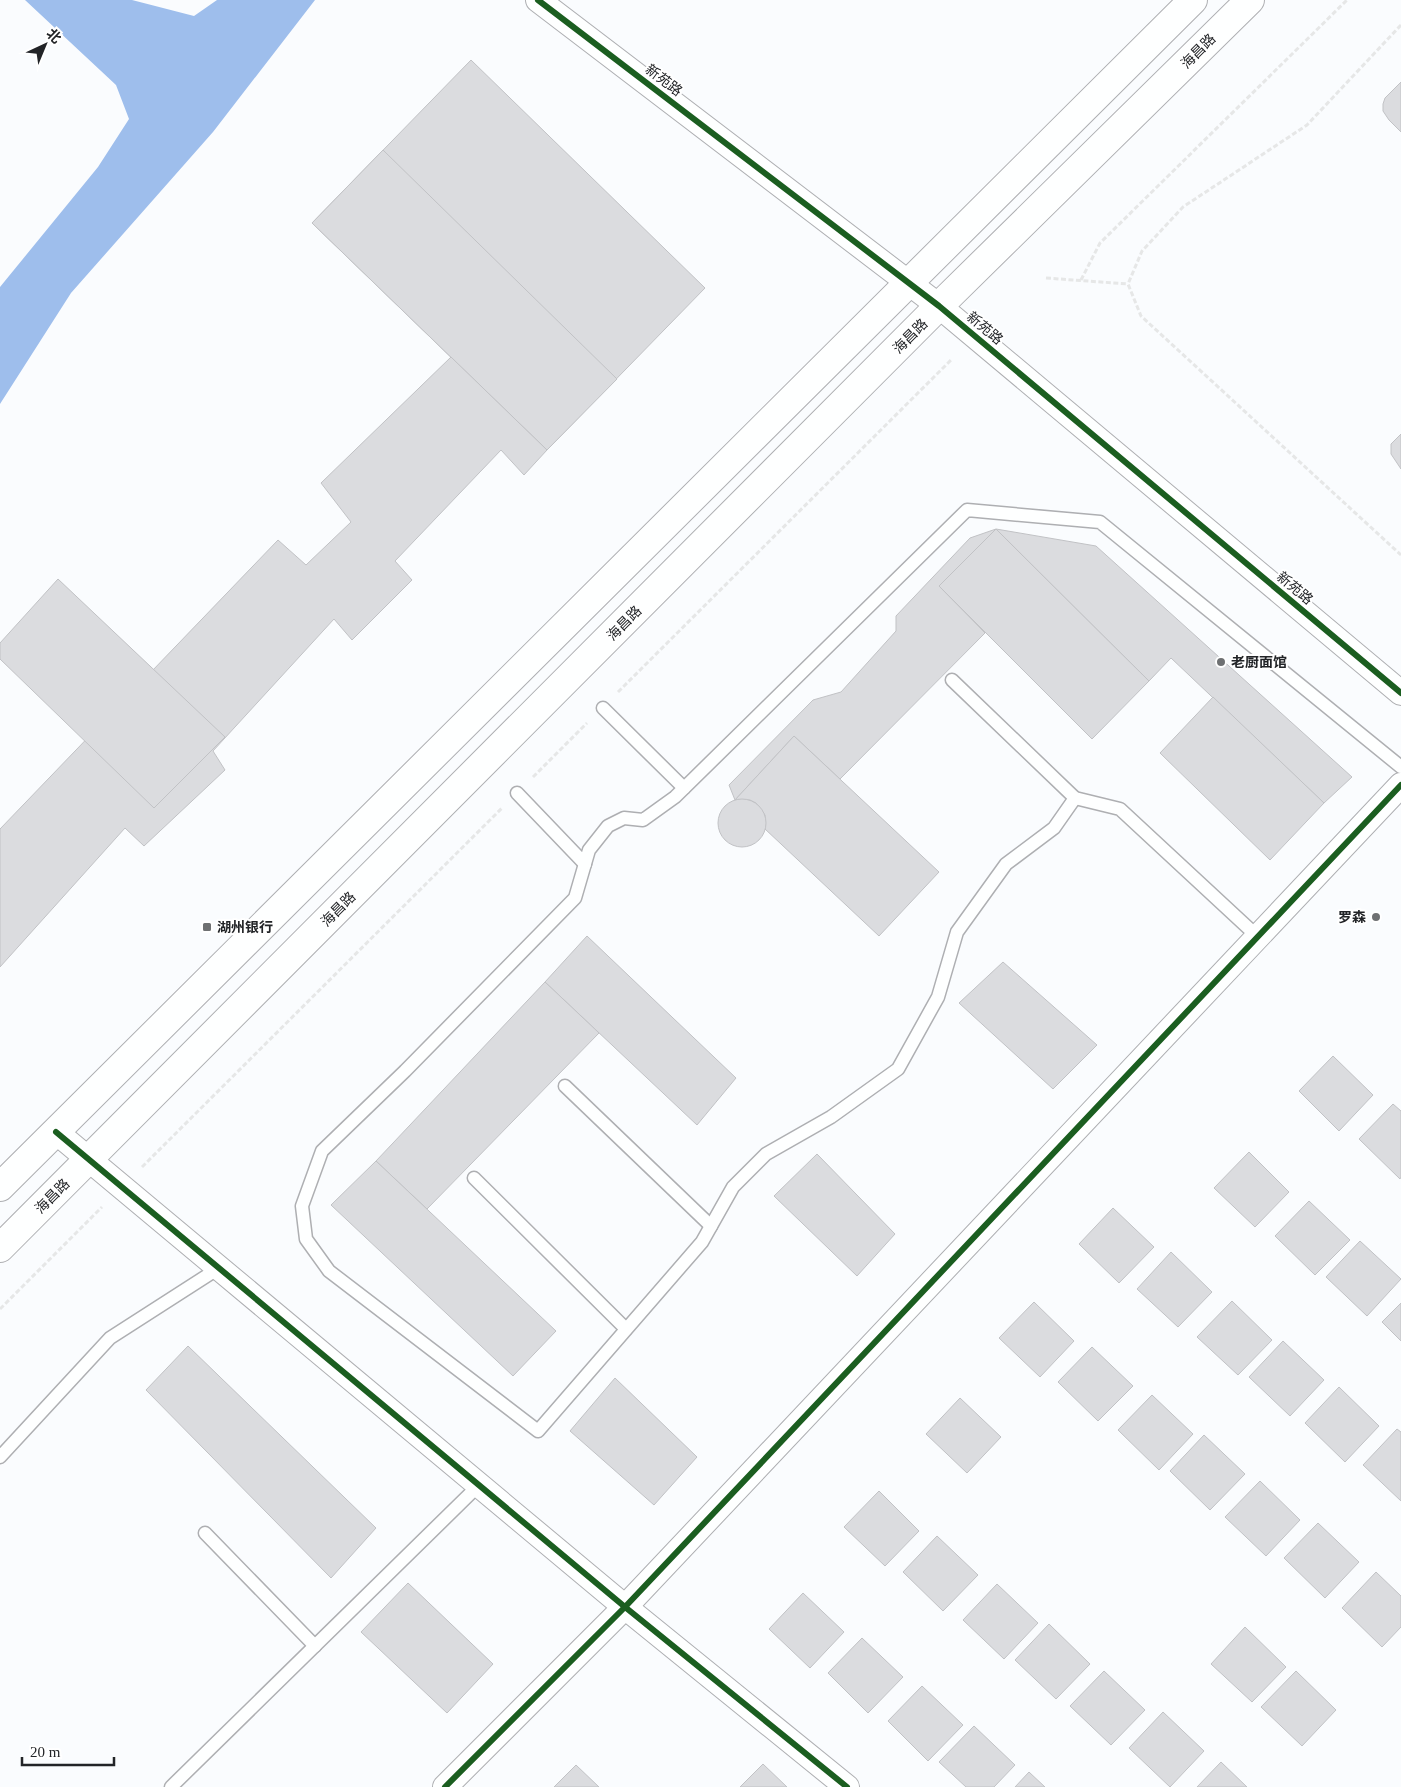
<svg xmlns="http://www.w3.org/2000/svg" width="1401" height="1787" font-family="'Times New Roman','Noto Sans SC',serif">
  <style>
    .water { fill: #9ebeec }
    .building { fill: #dbdcdf; stroke: #c1c2c5 }
    .lines { fill: none; stroke-linecap: round; stroke-linejoin: round }
    .service-casing { stroke: #aeafb2; stroke-width: 15 }
    .minor-casing { stroke: #aeafb2; stroke-width: 26 }
    .primary-casing { stroke: #aeafb2; stroke-width: 30 }
    .path { stroke: #e6e7e7; stroke-width: 3; stroke-dasharray: 5 2.5; stroke-linecap: butt }
    .service { stroke: #feffff; stroke-width: 12 }
    .minor { stroke: #feffff; stroke-width: 24 }
    .primary { stroke: #feffff; stroke-width: 28 }
    .cycleway-casing { stroke: #fff; stroke-width: 9 }
    .cycleway { stroke: #1b5e20; stroke-width: 6 }
    .poi-dot { fill: #6e7072; stroke: #fff; stroke-width: 2 }
    .labels { text-anchor: middle; stroke-width: 4; stroke-linejoin: round; paint-order: stroke }
    .street-label { font-size: 14px; fill: #222427; stroke: #fff }
    .poi-label { font-size: 14px; font-weight: bold; fill: #222427; stroke: #fff; text-anchor: start }
  </style>
  <rect width="100%" height="100%" fill="#fafcfe"/>
  <path class="water" d="M25 0H132L194 16 217 0H315L213 132 71 293 0 404V287L98 167 129 119 116 85Z"/>
  <g class="building">
    <path d="M471 60 705 288 547 450 312 223Z"/>
    <path d="M1401 82V132L1389 120 1383 111V104L1385 98Z"/>
    <path d="M383 150 617 379 547 450 312 223Z"/>
    <path d="M451 357 547 450 524 475 501 450 395 561 412 580 352 640 334 619 213 751 225 770 144 846 125 828 0 967V829L278 540 306 565 351 522 321 483Z"/>
    <path d="M1401 434V469L1391 454V444Z"/>
    <path d="M996 529 1149 681 1092 739 939 586Z"/>
    <path d="M996 529 939 586 985 633 840 779 794 736 735 800 729 785 813 700 841 692 896 631V616L970 538Z"/>
    <path d="M996 529 1096 546 1352 777 1324 803 1171 658 1149 681Z"/>
    <path d="M58 579 225 737 154 808 0 659V643Z"/>
    <path d="M1213 697 1324 803 1270 860 1160 753Z"/>
    <path d="M794 736 939 872 879 936 765 829V815L756 803 750 800H735Z"/>
    <circle cx="742" cy="823" r="24"/>
    <path d="M587 936 736 1078 697 1125 545 982Z"/>
    <path d="M1003 962 1097 1045 1053 1089 959 1003Z"/>
    <path d="M545 982 599 1033 427 1209 376 1161Z"/>
    <path d="M1333 1056 1373 1095 1339 1131 1299 1091Z"/>
    <path d="M1393 1104 1401 1111V1177L1400 1179 1359 1139Z"/>
    <path d="M1249 1152 1289 1192 1255 1227 1214 1188Z"/>
    <path d="M817 1154 895 1234 857 1276 774 1196Z"/>
    <path d="M376 1161 556 1331 513 1376 331 1205Z"/>
    <path d="M1309 1201 1350 1240 1315 1275 1275 1236Z"/>
    <path d="M1113 1208 1154 1247 1119 1283 1079 1244Z"/>
    <path d="M1360 1241 1401 1279 1367 1316 1326 1277Z"/>
    <path d="M1171 1252 1212 1292 1178 1327 1137 1289Z"/>
    <path d="M1232 1301 1272 1340 1238 1375 1197 1337Z"/>
    <path d="M1034 1302 1074 1341 1040 1377 999 1338Z"/>
    <path d="M1401 1303V1341L1382 1322Z"/>
    <path d="M1283 1341 1324 1380 1290 1416 1249 1377Z"/>
    <path d="M188 1346 376 1528 331 1578 146 1390Z"/>
    <path d="M1092 1347 1133 1386 1098 1421 1058 1382Z"/>
    <path d="M615 1378 697 1457 654 1505 570 1431Z"/>
    <path d="M1339 1387 1379 1426 1345 1462 1305 1423Z"/>
    <path d="M1152 1395 1193 1434 1159 1470 1118 1430Z"/>
    <path d="M960 1398 1001 1437 967 1473 926 1434Z"/>
    <path d="M1397 1429 1401 1432V1501L1363 1465Z"/>
    <path d="M1204 1435 1245 1474 1210 1510 1170 1471Z"/>
    <path d="M1260 1481 1300 1520 1266 1556 1225 1517Z"/>
    <path d="M879 1491 919 1531 885 1566 844 1527Z"/>
    <path d="M1318 1523 1359 1562 1325 1598 1284 1558Z"/>
    <path d="M937 1536 978 1575 943 1611 903 1572Z"/>
    <path d="M1376 1572 1401 1596V1627L1382 1647 1342 1608Z"/>
    <path d="M408 1583 493 1664 447 1713 361 1632Z"/>
    <path d="M997 1584 1038 1623 1004 1659 963 1620Z"/>
    <path d="M803 1593 844 1632 810 1668 769 1629Z"/>
    <path d="M1049 1624 1090 1664 1056 1699 1015 1660Z"/>
    <path d="M1245 1627 1286 1667 1252 1702 1211 1664Z"/>
    <path d="M862 1638 903 1677 868 1713 828 1673Z"/>
    <path d="M1104 1671 1145 1710 1111 1745 1070 1706Z"/>
    <path d="M1296 1671 1336 1710 1302 1746 1261 1707Z"/>
    <path d="M922 1686 963 1725 928 1761 888 1721Z"/>
    <path d="M1163 1712 1204 1751 1170 1787 1129 1748Z"/>
    <path d="M974 1726 1015 1765 994 1787H966L939 1762Z"/>
    <path d="M1221 1762 1247 1787H1197Z"/>
    <path d="M763 1764 787 1787H740Z"/>
    <path d="M576 1765 599 1787H554Z"/>
    <path d="M1029 1772 1045 1787H1015Z"/>
  </g>
  <g class="lines">
    <g class="service-casing">
      <g id="service">
        <path d="M952 680 1075 798 1120 809 1258 937"/>
        <path d="M603 708 684 788"/>
        <path d="M517 793 585 864"/>
        <path d="M1075 798 1054 828 1006 864 957 932 938 997 898 1069 831 1117 766 1154 733 1187 702 1242 538 1431 329 1271 306 1239 302 1206 322 1151 405 1071 575 898 589 850 608 826 624 818 643 820 675 797 967 510 1100 522 1401 767"/>
        <path d="M565 1086 711 1226"/>
        <path d="M474 1178 626 1329"/>
        <path d="M0 1457 110 1338 219 1268"/>
        <path d="M205 1533 315 1646"/>
        <path d="M171 1787 479 1485"/>
      </g>
    </g>
    <g class="minor-casing">
      <g id="minor">
        <path d="M538 0 939 306 1401 693"/>
        <path d="M56 1132 625 1607 847 1787"/>
        <path d="M445 1787 625 1607 1401 785"/>
      </g>
    </g>
    <g class="primary-casing">
      <g id="primary">
        <path d="M0 1187 1193 0"/>
        <path d="M0 1248 939 306 1250 0"/>
      </g>
    </g>
    <g class="path">
      <path d="M1401 25 1307 125 1183 207 1142 251 1128 284 1141 316 1401 555"/>
      <path d="M1046 278 1128 284"/>
      <path d="M1081 280 1100 243 1347 0"/>
      <path d="M618 692 951 360"/>
      <path d="M533 777 587 723"/>
      <path d="M142 1167 502 808"/>
      <path d="M0 1309 102 1207"/>
    </g>
    <use href="#service" class="service"/>
    <use href="#minor" class="minor"/>
    <use href="#primary" class="primary"/>
    <g class="cycleway-casing">
      <g id="cycleway">
        <path d="M538 0 939 306 1401 693"/>
        <path d="M56 1132 625 1607 847 1787"/>
        <path d="M445 1787 625 1607 1401 785"/>
      </g>
    </g>
    <use href="#cycleway" class="cycleway"/>
  </g>
  <g class="poi-dot">
    <circle cx="1221" cy="662" r="5"/>
    <circle cx="1376" cy="917" r="5"/>
    <rect x="202" y="922" width="10" height="10" rx="2.5"/>
  </g>
  <g class="labels">
    <g class="street-label">
      <text transform="translate(1198 51) rotate(-45)" y="5">海昌路</text>
      <text transform="translate(664 80) rotate(37)" y="5">新苑路</text>
      <text transform="translate(985 328) rotate(40)" y="5">新苑路</text>
      <text transform="translate(910 336) rotate(-45)" y="5">海昌路</text>
      <text transform="translate(1295 588) rotate(40)" y="5">新苑路</text>
      <text transform="translate(624 623) rotate(-45)" y="5">海昌路</text>
      <text transform="translate(338 909) rotate(-45)" y="5">海昌路</text>
      <text transform="translate(52 1196) rotate(-45)" y="5">海昌路</text>
    </g>
    <g class="poi-label">
      <text x="1231" y="667">老厨面馆</text>
      <text x="1366" y="922" text-anchor="end">罗森</text>
      <text x="217" y="932">湖州银行</text>
    </g>
  </g>
  <g transform="translate(45 45) rotate(44)" stroke="#ffffff" stroke-width="4" paint-order="stroke">
  <path d="M0-4L9 19L0 12L-9 19Z" fill="#222427"/>
  <text y="-8" font-size="14" font-weight="bold" text-anchor="middle" fill="#222427">北</text>
  </g>
  <path d="M22 1757v8h92v-8" fill="none" stroke="#222427" stroke-width="2.5"/>
  <text x="30" y="1757" font-size="15" fill="#222427" stroke="#ffffff" stroke-width="4" paint-order="stroke">20 m</text>
</svg>
